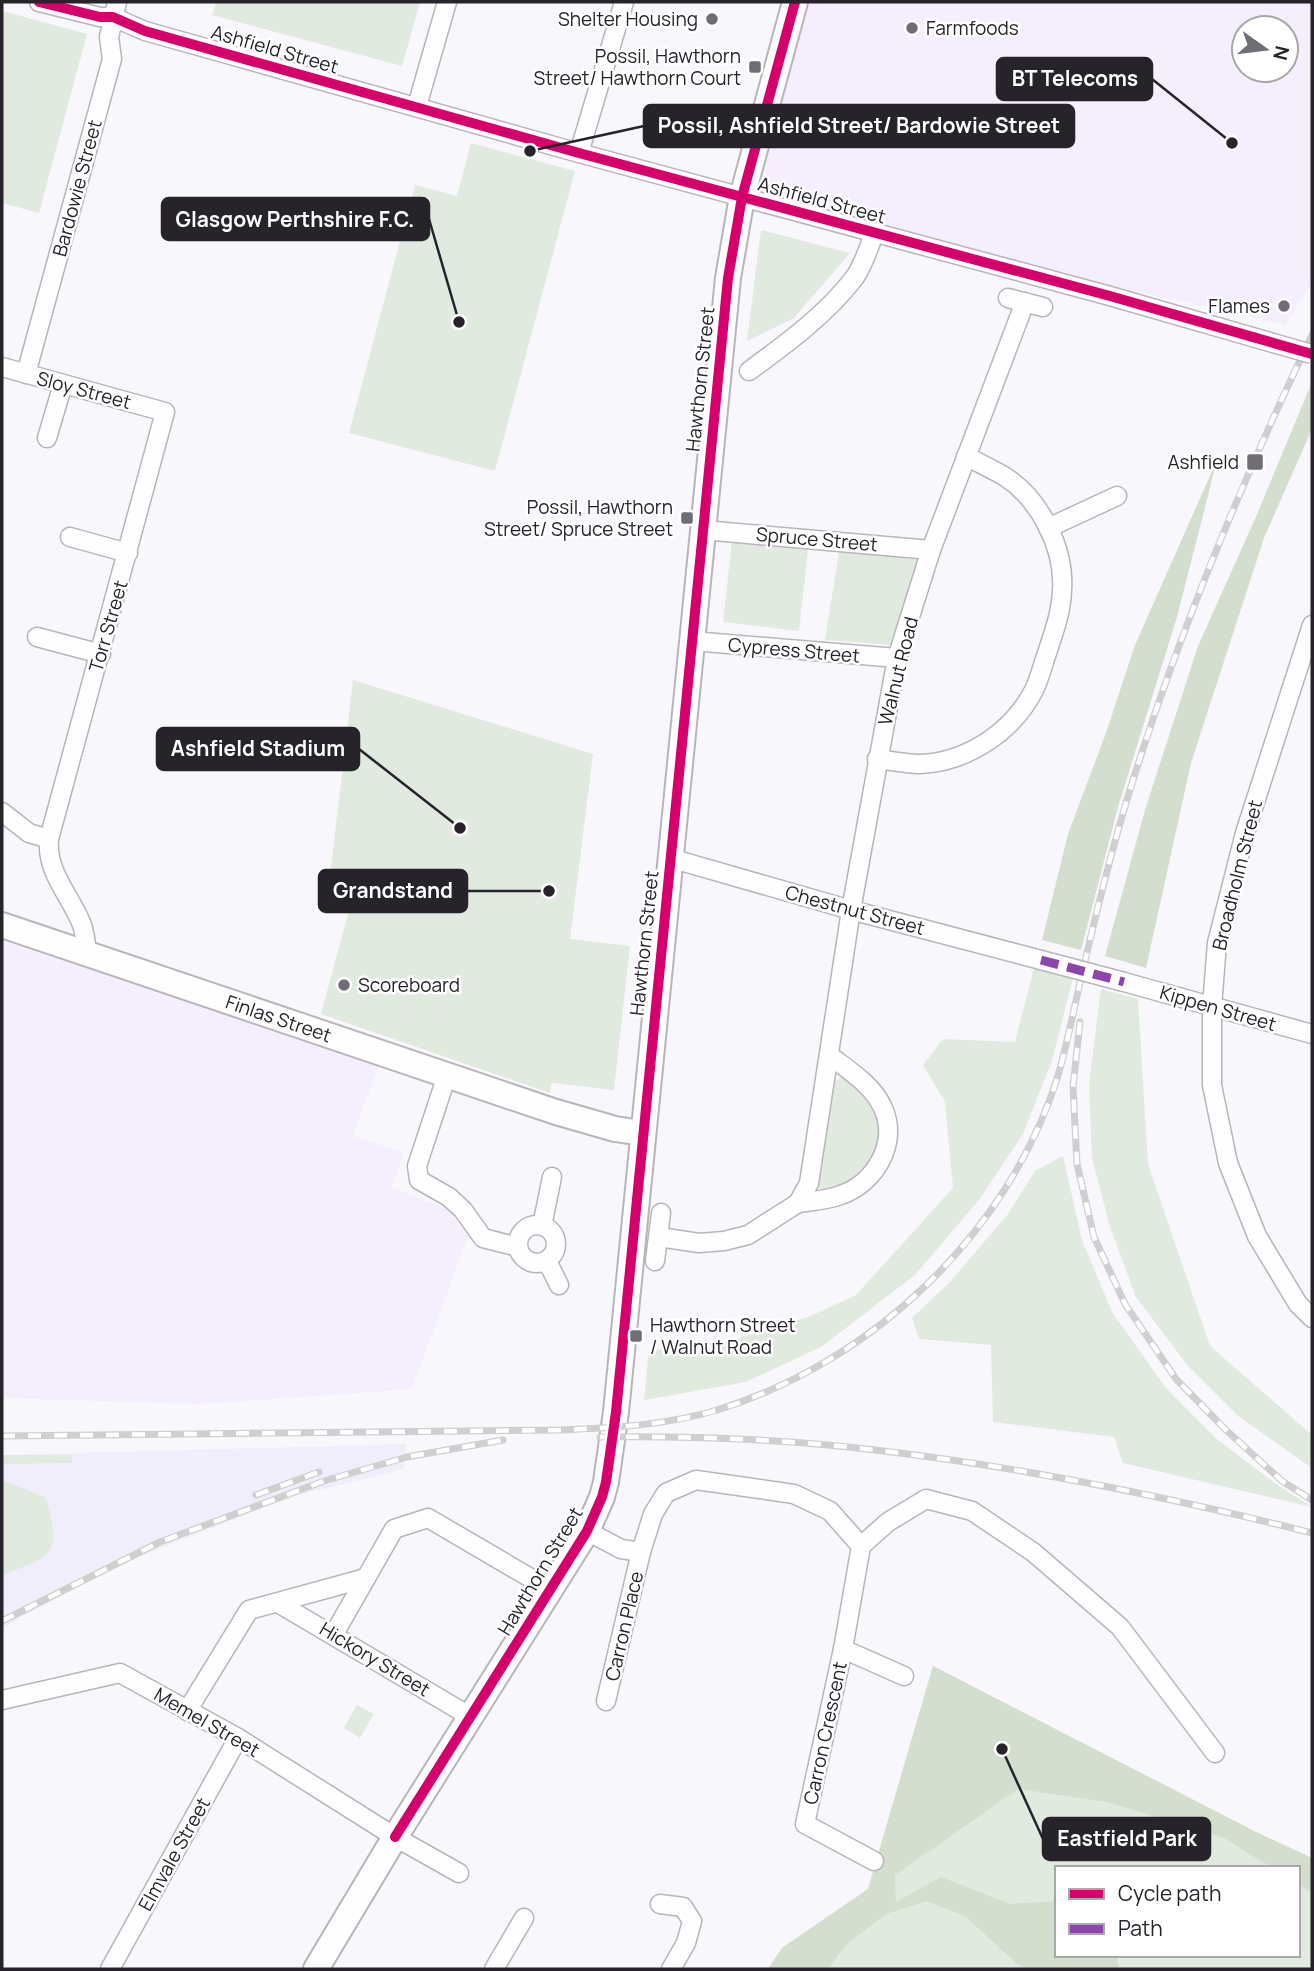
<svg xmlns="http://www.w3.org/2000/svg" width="1314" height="1971" font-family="Manrope,sans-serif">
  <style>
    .built { fill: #f1eefc }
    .industrial { fill: #f5eefc; fill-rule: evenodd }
    .green { fill: #e1eadf; fill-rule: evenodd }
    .forest { fill: #d3decf }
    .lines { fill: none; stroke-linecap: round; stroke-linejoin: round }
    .street-casing { stroke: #b7b5ba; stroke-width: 21 }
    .secondary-casing { stroke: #b7b5ba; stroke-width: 28 }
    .street { stroke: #fefefe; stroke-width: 18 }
    .secondary { stroke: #fefefe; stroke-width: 24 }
    .rail-casing { stroke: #cfcfd0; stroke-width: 7 }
    .rail { stroke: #fff; stroke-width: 4.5; stroke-dasharray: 13; stroke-linecap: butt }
    .street-bridge-casing { stroke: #b7b5ba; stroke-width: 21; stroke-linecap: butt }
    .street-bridge { stroke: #fefefe; stroke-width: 18 }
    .quiet { stroke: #8e44ad; stroke-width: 9; stroke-dasharray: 18 9; stroke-linecap: butt }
    .cycleway-casing { stroke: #fff; stroke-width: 15 }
    .cycleway { stroke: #d6006c; stroke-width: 10 }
    .poi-dot { fill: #706d74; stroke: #fff; stroke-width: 2.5 }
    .labels { text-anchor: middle; stroke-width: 5; stroke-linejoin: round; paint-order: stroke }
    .poi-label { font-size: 19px; fill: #26232b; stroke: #fff; text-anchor: end }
    .street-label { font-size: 19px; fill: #26232b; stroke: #fff }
    .leader { fill: none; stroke: #26232b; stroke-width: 2.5 }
    .callout-dot { fill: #26232b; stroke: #fff; stroke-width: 2.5 }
    .callout { fill: #26232b; stroke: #26232b; stroke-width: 2.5 }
    .callout-label { font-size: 21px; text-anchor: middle; font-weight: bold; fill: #fff }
  </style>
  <rect width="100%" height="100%" fill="#f8f7fb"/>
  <path class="built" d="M407 1444 404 1469 291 1497 116 1566 2 1628V1455Z"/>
  <g class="industrial">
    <path d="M795 2H1312V283L1285 325 875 232 742 197ZM1244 28H1286V70H1244Z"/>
    <path d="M2 925 379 1064 353 1136 404 1153 391 1187 448 1209 468 1236 412 1389 200 1404 2 1398Z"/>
  </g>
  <g class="green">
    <path d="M216 2H420L402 66 212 15Z"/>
    <path d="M2 11 87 34 39 213 2 203Z"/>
    <path d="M471 143 575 171 495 471 349 433 415 185 457 196Z"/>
    <path d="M761 230 850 253 794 318 747 341Z"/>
    <path d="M732 542 808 550 799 631 723 622Z"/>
    <path d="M839 552 921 555 892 645 825 640Z"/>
    <path d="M353 680 593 754 570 939 630 946 614 1090 552 1083 553 1075 550 1093 321 1014 349 910 327 902Z"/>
    <path d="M1034 968 1073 978 1052 1061 1023 1134 979 1200 915 1275 821 1347 746 1382 644 1400 649 1350 717 1345 808 1317 856 1295 953 1188 945 1102 923 1065 943 1039 1015 1042Z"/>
    <path d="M1101 989 1138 999 1148 1164 1210 1346 1312 1435V1468L1238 1416 1188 1366 1136 1297 1110 1227 1092 1158 1089 1084Z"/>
    <path d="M844 1075 875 1107 880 1124V1143L863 1174 825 1195 818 1186 833 1083Z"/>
    <path d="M1063 1156 1082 1240 1112 1312 1165 1387 1217 1439 1276 1484 1312 1507 1123 1463 1114 1437 993 1422 991 1345 919 1339 912 1318 949 1283 1008 1214 1035 1171Z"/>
    <path d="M2 1455H72V1463L2 1464Z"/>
    <path d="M2 1480 46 1498C61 1556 55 1555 2 1575Z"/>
    <path d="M933 1666 1256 1832 1312 1858V1969H768L782 1948 868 1889ZM1057 1868H1298V1955H1057Z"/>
    <path d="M357 1705 374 1714 360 1738 344 1728Z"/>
  </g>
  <g class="forest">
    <path d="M1312 382V429L1264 538 1191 763 1146 968 1105 956 1145 810 1198 646 1255 519Z"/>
    <path d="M1217 460 1177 617 1118 807 1081 950 1042 940 1068 834 1106 733 1135 645Z"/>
    <path d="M933 1666 1256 1832 1312 1858V1893L1298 1884V1868H1272L1224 1838 1107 1802 1018 1789 895 1875 896 1902 941 1877 1010 1904 1057 1901V1955H1117L1119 1969H1027L1016 1963 966 1917 927 1901 886 1914 849 1942 827 1969H768L782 1948 868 1889Z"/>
  </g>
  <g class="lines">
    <g class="street-casing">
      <g id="street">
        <path d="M39 2 100 17H113L145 31 579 153 1110 296 1273 343"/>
        <path d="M417 106 447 2"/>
        <path d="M579 153 624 2"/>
        <path d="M1008 298 1043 307"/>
        <path d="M2 367 165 412 49 839C46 873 71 896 82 925 85 934 86 944 87 952"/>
        <path d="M749 371C786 344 827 314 855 277 864 264 869 246 875 232"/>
        <path d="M26 374 112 59 109 37 117 2"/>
        <path d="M47 438 63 384"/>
        <path d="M1048 528 1117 496"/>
        <path d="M703 530 931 550"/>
        <path d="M70 537 128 553"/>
        <path d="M1312 625 1245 833 1217 943 1212 1007V1085L1228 1163 1257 1236 1298 1304 1312 1318"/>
        <path d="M37 637 101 654"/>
        <path d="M692 641 897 658"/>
        <path d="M877 759C891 761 906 764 920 764 968 762 1014 731 1035 688 1040 677 1043 664 1047 653 1054 632 1061 613 1062 591 1065 548 1040 499 1004 476 992 469 979 463 966 456"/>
        <path d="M2 812 29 833 49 839"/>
        <path d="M670 858 851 910 1041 960"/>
        <path d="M1124 982 1312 1034"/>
        <path d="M447 1075 417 1166 419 1180 449 1197 463 1210 483 1238 518 1247"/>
        <path d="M798 1203C812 1201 828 1200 841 1195 875 1183 899 1143 883 1108 873 1085 848 1070 829 1055"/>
        <circle cx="537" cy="1244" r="19"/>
        <path d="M542 1226 552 1177"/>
        <path d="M659 1237 699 1243 724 1241 748 1235 798 1203 809 1183 851 910 897 658 931 550 1025 302"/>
        <path d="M547 1261 559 1285"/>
        <path d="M655 1261 661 1213"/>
        <path d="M587 1531 621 1549 641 1552"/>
        <path d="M861 1546 888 1522 926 1499 972 1511 1033 1552 1120 1627 1215 1753"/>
        <path d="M278 1603 471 1717"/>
        <path d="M334 1634 394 1529 428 1518 551 1590"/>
        <path d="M843 1649 904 1676"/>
        <path d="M2 1700 120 1673 238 1738 395 1837 459 1873"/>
        <path d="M606 1701 641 1552 653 1514 666 1493 696 1480 794 1494 830 1511 861 1546 843 1649 805 1824 874 1861"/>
        <path d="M187 1711 249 1610 366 1578"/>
        <path d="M660 1904 683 1907 692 1921 686 1943 671 1969"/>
        <path d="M110 1969 238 1738"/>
        <path d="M494 1969 524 1918"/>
      </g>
    </g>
    <g class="secondary-casing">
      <g id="secondary">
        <path id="s1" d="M2 925 556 1112 615 1129 642 1133"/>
        <path d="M316 1969 395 1837 587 1531 602 1497 606 1482 616 1412 728 278 742 197 795 2"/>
      </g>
    </g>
    <use href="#street" class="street"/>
    <use href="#secondary" class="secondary"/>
    <g class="rail-casing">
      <g id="rail">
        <path d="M1080 1022 1073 1087 1077 1164 1094 1237 1125 1304 1176 1379 1225 1429 1282 1481 1312 1500"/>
        <path d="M2 1436 560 1430C612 1428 668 1425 717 1410 873 1362 1007 1234 1057 1079 1066 1049 1072 1018 1079 987 1095 917 1112 846 1134 777 1182 625 1243 479 1312 335"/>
        <path d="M600 1437C691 1436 785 1439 875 1450 1022 1467 1169 1497 1312 1533"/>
        <path d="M256 1495 319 1472"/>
        <path d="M2 1621 160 1542 324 1481 407 1457 503 1440"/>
      </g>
    </g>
    <use href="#rail" class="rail"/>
    <g class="street-bridge-casing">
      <g id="street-bridge">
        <path d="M1273 343 1312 354"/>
        <path d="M1041 960 1124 982"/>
      </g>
    </g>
    <use href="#street-bridge" class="street-bridge"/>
    <path class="quiet" d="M1041 960 1124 982"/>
    <g class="cycleway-casing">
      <g id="cycleway">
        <path d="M39 2 100 17H113L145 31 579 153 1110 296 1312 354"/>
        <path d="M395 1837 587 1531 602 1497 606 1482 616 1412 728 278 742 197 795 2"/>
      </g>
    </g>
    <use href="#cycleway" class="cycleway"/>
  </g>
  <g class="poi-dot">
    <circle cx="712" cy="19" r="7"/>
    <circle cx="912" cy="28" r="7"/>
    <rect x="748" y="60" width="14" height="14" rx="3.5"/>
    <circle cx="1284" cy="306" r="7"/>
    <rect x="1246" y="453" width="18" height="18" rx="3.5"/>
    <rect x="680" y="511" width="14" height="14" rx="3.5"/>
    <circle cx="344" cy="985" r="7"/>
    <rect x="629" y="1329" width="14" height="14" rx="3.5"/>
  </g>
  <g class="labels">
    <g class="poi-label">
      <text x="698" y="26">Shelter Housing</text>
      <text x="926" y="35" text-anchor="start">Farmfoods</text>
      <text x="741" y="63">Possil, Hawthorn<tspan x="741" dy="22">Street/ Hawthorn Court</tspan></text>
      <text x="1270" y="313">Flames</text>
      <text x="1239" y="469">Ashfield</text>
      <text x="673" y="514">Possil, Hawthorn<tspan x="673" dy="22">Street/ Spruce Street</tspan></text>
      <text x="358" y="992" text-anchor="start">Scoreboard</text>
      <text x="650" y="1332" text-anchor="start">Hawthorn Street<tspan x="650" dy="22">/ Walnut Road</tspan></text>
    </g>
    <g class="street-label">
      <text transform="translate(275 49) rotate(16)" y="7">Ashfield Street</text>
      <text transform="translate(77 188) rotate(-75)" y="7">Bardowie Street</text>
      <text transform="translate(822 200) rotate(15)" y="7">Ashfield Street</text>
      <text transform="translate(700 379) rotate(-84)" y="7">Hawthorn Street</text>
      <text transform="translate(84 390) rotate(15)" y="7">Sloy Street</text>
      <text transform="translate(817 539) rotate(5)" y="7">Spruce Street</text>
      <text transform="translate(108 626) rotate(-74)" y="7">Torr Street</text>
      <text transform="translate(794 650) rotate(5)" y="7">Cypress Street</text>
      <text transform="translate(898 671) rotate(-76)" y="7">Walnut Road</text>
      <text transform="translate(1237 875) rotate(-76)" y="7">Broadholm Street</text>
      <text transform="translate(855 910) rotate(15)" y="7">Chestnut Street</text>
      <text transform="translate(644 943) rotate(-84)" y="7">Hawthorn Street</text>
      <text transform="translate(1218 1008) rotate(16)" y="7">Kippen Street</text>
      <text dy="7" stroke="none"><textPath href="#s1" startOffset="292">Finlas Street</textPath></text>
      <text transform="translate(540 1571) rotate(-59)" y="7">Hawthorn Street</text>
      <text transform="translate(624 1626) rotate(-77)" y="7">Carron Place</text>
      <text transform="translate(375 1659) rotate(31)" y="7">Hickory Street</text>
      <text transform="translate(207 1722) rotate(30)" y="7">Memel Street</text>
      <text transform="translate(825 1733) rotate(-78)" y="7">Carron Crescent</text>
      <text transform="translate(174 1854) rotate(-61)" y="7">Elmvale Street</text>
    </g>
  </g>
  <path class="leader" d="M1232 143L1152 79M530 151L644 126M459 322L429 219M460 828L359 749M549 891L467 891M1002 1749L1043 1839"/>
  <g class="callout-dot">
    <circle cx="1232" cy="143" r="7"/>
    <circle cx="530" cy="151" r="7"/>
    <circle cx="459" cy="322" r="7"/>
    <circle cx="460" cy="828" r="7"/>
    <circle cx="549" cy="891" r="7"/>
    <circle cx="1002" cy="1749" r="7"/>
  </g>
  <g class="callout">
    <rect x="997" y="58" width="155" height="42" rx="7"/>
    <rect x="644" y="105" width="430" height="42" rx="7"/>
    <rect x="162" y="198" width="267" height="42" rx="7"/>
    <rect x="157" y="728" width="202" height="42" rx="7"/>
    <rect x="319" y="870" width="148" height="42" rx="7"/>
    <rect x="1043" y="1818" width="167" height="42" rx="7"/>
  </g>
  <g class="callout-label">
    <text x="1075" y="86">BT Telecoms</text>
    <text x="859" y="133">Possil, Ashfield Street/ Bardowie Street</text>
    <text x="295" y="227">Glasgow Perthshire F.C.</text>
    <text x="258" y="756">Ashfield Stadium</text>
    <text x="393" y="898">Grandstand</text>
    <text x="1127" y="1846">Eastfield Park</text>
  </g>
  <rect width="1314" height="1971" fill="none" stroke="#26232b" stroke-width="7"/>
  <rect x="1055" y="1866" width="245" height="91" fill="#ffffff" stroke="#a8a7aa" stroke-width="2"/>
  <rect x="1069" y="1889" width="35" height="10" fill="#d6006c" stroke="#a8a7aa" stroke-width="2"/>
  <text x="1118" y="1901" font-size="21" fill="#26232b">Cycle path</text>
  <rect x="1069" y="1924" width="35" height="10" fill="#8e44ad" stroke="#a8a7aa" stroke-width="2"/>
  <text x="1118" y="1936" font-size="21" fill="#26232b">Path</text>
  <g transform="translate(1265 49) rotate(104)"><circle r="33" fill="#ffffff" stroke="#a8a7aa" stroke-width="2"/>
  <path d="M0-5L12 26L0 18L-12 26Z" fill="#706d74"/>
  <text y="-10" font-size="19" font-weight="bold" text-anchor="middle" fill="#26232b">N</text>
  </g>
</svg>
